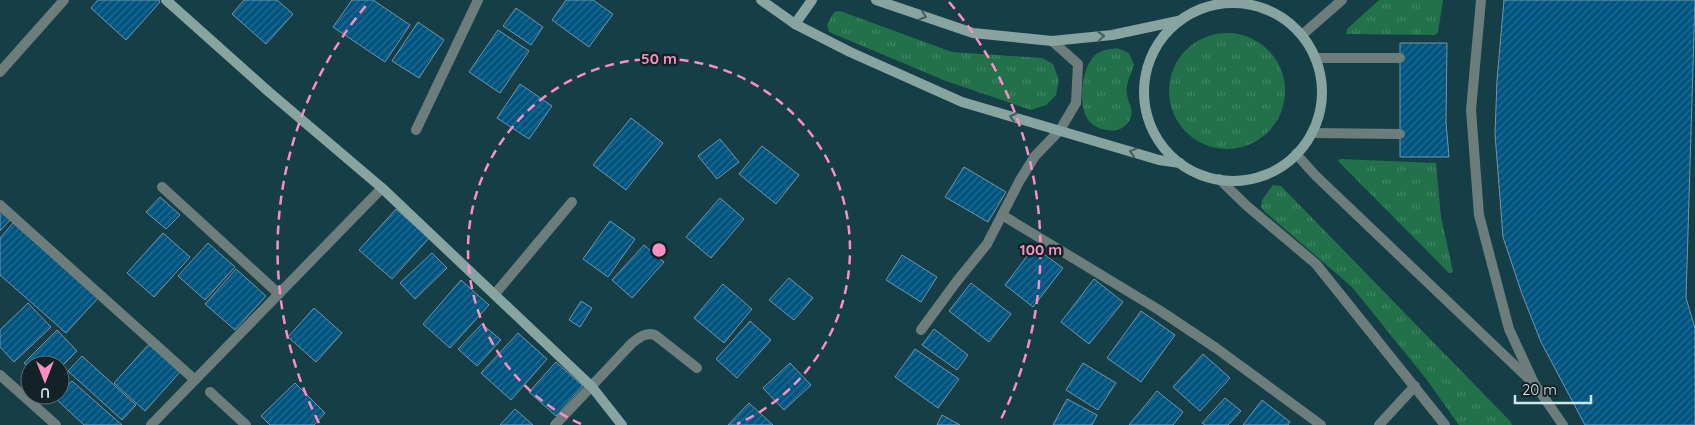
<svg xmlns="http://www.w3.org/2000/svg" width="1695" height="425" font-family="Quicksand,sans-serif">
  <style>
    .grass { fill: url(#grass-tufts) }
    .building { fill: url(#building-hatch); stroke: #7694a9 }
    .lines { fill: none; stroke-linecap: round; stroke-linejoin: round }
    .lane { stroke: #6c7d7b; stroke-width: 10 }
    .street { stroke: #6c7d7b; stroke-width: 10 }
    .secondary { stroke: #88a4a0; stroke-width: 10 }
    .oneway { stroke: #475c5d }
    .ring { fill: none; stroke: #fb8fc4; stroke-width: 2.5; stroke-dasharray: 9 6 }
    .centre { fill: #fb8fc4; stroke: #122226; stroke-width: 2.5 }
    .ring-label { font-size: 15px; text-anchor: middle; font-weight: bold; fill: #fb8fc4; stroke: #122226; stroke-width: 5; stroke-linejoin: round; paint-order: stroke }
  </style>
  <defs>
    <pattern id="grass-tufts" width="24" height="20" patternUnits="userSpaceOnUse" patternTransform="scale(1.25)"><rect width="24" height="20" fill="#23714b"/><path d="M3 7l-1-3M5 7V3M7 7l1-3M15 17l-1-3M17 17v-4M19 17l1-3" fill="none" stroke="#428565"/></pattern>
    <pattern id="building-hatch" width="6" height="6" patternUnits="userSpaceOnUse" patternTransform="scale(1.25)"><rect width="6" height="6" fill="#005580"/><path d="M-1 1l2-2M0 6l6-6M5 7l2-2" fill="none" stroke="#246d92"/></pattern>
  </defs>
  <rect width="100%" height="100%" fill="#163e46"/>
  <g class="grass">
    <path d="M1379 0H1443L1438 32 1435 35 1346 34 1347 29Z"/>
    <path d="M840 11 952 52 1042 58 1053 64 1059 80 1056 95 1046 105 1031 110 946 81 829 32 827 25 834 12Z"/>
    <circle cx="1227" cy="91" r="58"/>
    <path d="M1117 48 1129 53 1134 65C1131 74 1125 85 1127 95 1129 105 1135 111 1129 121 1122 135 1098 132 1089 121 1077 106 1081 63 1098 53 1103 50 1111 49 1117 48Z"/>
    <path d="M1340 159 1436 163 1441 217 1453 271 1452 273H1449L1338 161Z"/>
    <path d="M1273 185 1281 186 1510 421 1512 425H1459L1427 380 1352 287 1265 212 1261 207 1262 200Z"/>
  </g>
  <g class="building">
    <path d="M98 0H159L160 2 126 40 91 8Z"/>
    <path d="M244 0H277L293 14 266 44 232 14Z"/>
    <path d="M352 0H373L410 25 385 62 333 27Z"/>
    <path d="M566 0H593L613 14 589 47 552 20Z"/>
    <path d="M1504 0H1695L1686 298 1695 328V425H1585L1541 342 1522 294 1503 237 1495 134 1497 80Z"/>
    <path d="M516 8 543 27 531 45 503 26Z"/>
    <path d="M418 22 444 40 419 78 392 61Z"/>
    <path d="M498 30 529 51 500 93 469 72Z"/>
    <path d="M1400 43H1447L1446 122 1449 157H1400Z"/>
    <path d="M520 84 552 106 529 139 497 118Z"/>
    <path d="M631 118 663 143 626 190 593 165Z"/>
    <path d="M720 139 739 162 717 179 698 156Z"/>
    <path d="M762 146 799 175 776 204 739 174Z"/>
    <path d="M964 167 1006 192 988 222 945 197Z"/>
    <path d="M160 197 180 215 166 229 146 212Z"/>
    <path d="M720 198 744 219 711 258 686 237Z"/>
    <path d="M396 209 429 238 392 279 359 250Z"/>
    <path d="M0 211 10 220 0 231Z"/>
    <path d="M610 221 635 239 608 277 583 259Z"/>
    <path d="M13 223 98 298 66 333 0 275V238Z"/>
    <path d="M163 233 190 257 154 297 127 273Z"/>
    <path d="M208 243 235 267 205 300 178 276Z"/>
    <path d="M644 245 664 262 632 298 612 280Z"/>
    <path d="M1034 247 1063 268 1033 307 1005 285Z"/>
    <path d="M432 253 447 268 415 299 400 283Z"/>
    <path d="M902 255 937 277 921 302 886 280Z"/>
    <path d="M236 269 266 296 235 330 205 304Z"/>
    <path d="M789 278 813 298 794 320 769 300Z"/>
    <path d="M1094 279 1123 302 1089 344 1061 322Z"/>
    <path d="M461 280 489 305 450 348 423 324Z"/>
    <path d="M971 283 1011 314 989 342 949 311Z"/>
    <path d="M723 284 752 309 724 343 694 318Z"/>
    <path d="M581 301 592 308 580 327 569 320Z"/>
    <path d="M28 303 51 327 14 362 0 347V330Z"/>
    <path d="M314 308 342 333 316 362 288 337Z"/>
    <path d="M1141 311 1175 335 1141 382 1107 358Z"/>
    <path d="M750 321 771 340 737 378 716 359Z"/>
    <path d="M482 324 501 340 477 366 458 349Z"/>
    <path d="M934 329 968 355 957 370 922 345Z"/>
    <path d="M57 330 77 351 60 368V365H30V369L24 363Z"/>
    <path d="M518 333 547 359 511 400 481 373Z"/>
    <path d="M149 344 180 372 145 411 114 383Z"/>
    <path d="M915 349 959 379 938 408 895 377Z"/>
    <path d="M1203 354 1230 378 1200 411 1173 387Z"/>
    <path d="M82 356 136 405 122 420 68 371Z"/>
    <path d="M556 362 583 386 556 416 529 392Z"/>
    <path d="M790 363 811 385 784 410 763 388Z"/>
    <path d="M1083 363 1116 383 1098 410 1066 390Z"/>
    <path d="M72 381 122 425H84L56 399Z"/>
    <path d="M295 383 325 413 314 425H270L261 416Z"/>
    <path d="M1157 391 1183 412 1173 425H1129Z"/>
    <path d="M1225 398 1241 411 1228 425H1205L1202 423Z"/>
    <path d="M1067 399 1097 415 1092 425H1053Z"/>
    <path d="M1262 400 1290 422 1288 425H1243Z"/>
    <path d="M749 403 773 425H728Z"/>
    <path d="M515 409 533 425H500Z"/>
    <path d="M942 415 960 425H937Z"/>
  </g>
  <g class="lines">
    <g class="lane">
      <path d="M1481 0 1471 110 1479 215 1509 329 1534 383 1563 425"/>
      <path d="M1302 35 1342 0"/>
      <path d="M1315 58H1400"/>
      <path d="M1312 133 1400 134"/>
      <path d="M1296 154 1316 176 1529 379"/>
    </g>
    <g class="street">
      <path d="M0 72 64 0"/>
      <path d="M416 130 478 0"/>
      <path d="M1219 179 1247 206 1316 264 1445 425"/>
      <path d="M162 187 279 294"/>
      <path d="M0 205 195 380"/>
      <path d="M1002 215 1159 310 1216 348 1321 425"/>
      <path d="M495 294 572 202"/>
      <path d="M921 330 957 281 987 244 1020 180 1035 156 1060 130 1076 103 1078 64 1052 41"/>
      <path d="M0 375 56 425"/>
      <path d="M210 392 246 425"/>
      <path d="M151 425 382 188"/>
      <path d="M555 425 632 343C640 337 646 332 655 335L697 368"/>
      <path d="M1379 425 1415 386"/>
    </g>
    <g class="secondary">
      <path d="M166 0 269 92 382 188 592 387 622 425"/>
      <path d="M761 0 795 24 850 52 962 102 1159 160 1180 163"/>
      <path d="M876 0 973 33 1052 41 1112 35 1178 21"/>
      <circle cx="1233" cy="92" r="89"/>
      <path d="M795 24 812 0"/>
    </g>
  </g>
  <defs><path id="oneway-chevron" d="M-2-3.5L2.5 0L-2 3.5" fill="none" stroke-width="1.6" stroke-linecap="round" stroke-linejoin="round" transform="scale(1.25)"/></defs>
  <g class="oneway">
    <use href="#oneway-chevron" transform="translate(923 16) rotate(19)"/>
    <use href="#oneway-chevron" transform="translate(1101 36) rotate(-6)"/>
    <use href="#oneway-chevron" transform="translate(1013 117) rotate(-164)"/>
    <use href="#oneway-chevron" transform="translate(1133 152) rotate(-164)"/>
  </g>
  <g class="ring">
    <path d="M581 424A191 191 0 1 1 737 424"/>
    <path d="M319 423A382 382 0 0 1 369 2M949 2A382 382 0 0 1 999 423"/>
  </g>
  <circle cx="659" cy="250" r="8" class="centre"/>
  <g class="ring-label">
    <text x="659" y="64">50 m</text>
    <text x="1041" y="255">100 m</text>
  </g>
  <g transform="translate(45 380) rotate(180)"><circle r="24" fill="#122226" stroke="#5e7075"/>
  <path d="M0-4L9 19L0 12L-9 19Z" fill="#fb8fc4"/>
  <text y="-8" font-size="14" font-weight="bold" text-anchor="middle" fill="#d1e6eb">U</text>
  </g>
  <path d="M1515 395v8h76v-8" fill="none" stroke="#d1e6eb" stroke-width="2.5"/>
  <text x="1522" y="395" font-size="15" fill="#d1e6eb" stroke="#122226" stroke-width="4" paint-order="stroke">20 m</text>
</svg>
